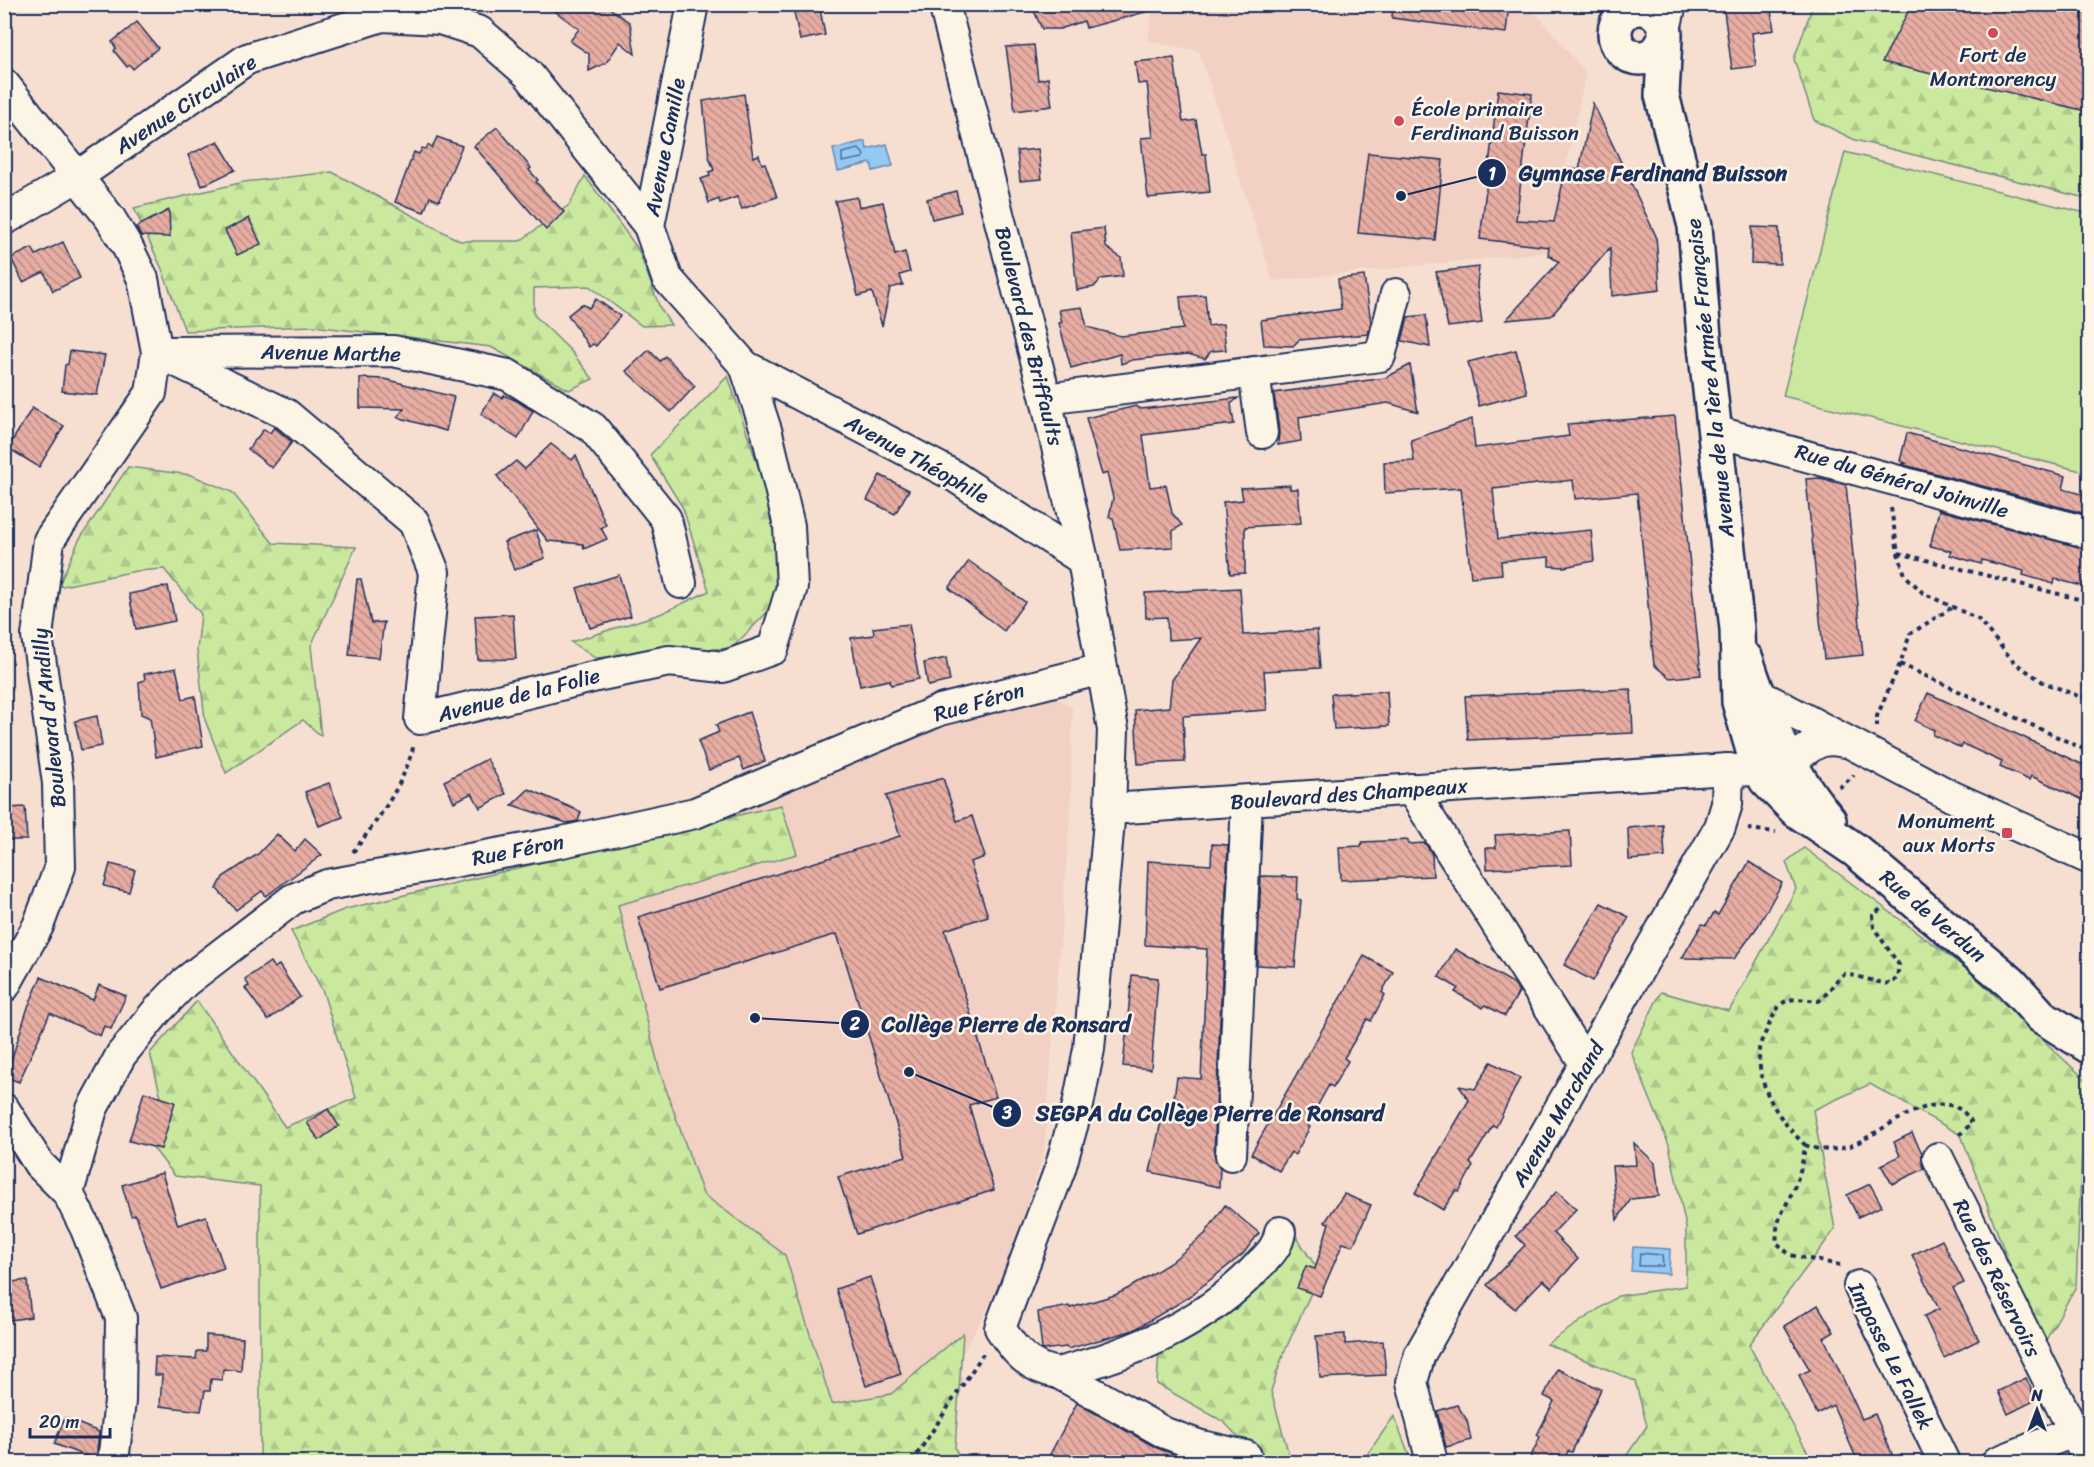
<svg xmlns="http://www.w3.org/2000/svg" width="2094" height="1467" font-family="Sriracha,sans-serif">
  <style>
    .built { fill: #f2d0c3 }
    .green { fill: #cbe89f; stroke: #738c7e; stroke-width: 1.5 }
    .forest { fill: url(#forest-firs); stroke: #738c7e; stroke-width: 1.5 }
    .water { fill: #95c8f2; stroke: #648bb7; stroke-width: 1.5 }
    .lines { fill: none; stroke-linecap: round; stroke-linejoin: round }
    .shore { stroke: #4c6c99; stroke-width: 1.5 }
    .building { fill: url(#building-back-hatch); stroke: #1b2f5e; stroke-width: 1.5 }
    .minor-casing { stroke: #1b2f5e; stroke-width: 34 }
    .major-casing { stroke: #1b2f5e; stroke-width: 38 }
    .path { stroke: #1b2f5e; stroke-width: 4; stroke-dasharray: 4.5 4.5; stroke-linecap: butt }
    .minor { stroke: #fcf5e5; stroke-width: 30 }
    .major { stroke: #fcf5e5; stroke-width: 33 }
    .poi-dot { fill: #d1495b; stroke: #fcf5e5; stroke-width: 2 }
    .labels { text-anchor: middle; stroke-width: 5; stroke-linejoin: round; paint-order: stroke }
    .poi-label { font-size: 21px; fill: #1b2f5e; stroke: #fcf5e5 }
    .street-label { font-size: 21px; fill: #1b2f5e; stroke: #fcf5e5 }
    .leader { fill: none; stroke: #1b2f5e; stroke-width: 2 }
    .callout-dot { fill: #1b2f5e; stroke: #fcf5e5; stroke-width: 2 }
    .mark-label { font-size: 18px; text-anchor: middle; font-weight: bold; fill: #fff }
    .callout-label { font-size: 22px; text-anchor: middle; font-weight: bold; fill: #1b2f5e; stroke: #fcf5e5; stroke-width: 5; stroke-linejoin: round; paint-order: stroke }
  </style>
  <defs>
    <pattern id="forest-firs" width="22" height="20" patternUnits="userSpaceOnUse" patternTransform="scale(1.5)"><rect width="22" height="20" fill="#cbe89f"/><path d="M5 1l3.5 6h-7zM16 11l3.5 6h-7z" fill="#aec78b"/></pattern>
    <pattern id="building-back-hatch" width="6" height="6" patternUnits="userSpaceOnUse" patternTransform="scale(1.5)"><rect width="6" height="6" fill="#e7ada2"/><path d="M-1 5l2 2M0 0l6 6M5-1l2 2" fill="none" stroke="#ba8d87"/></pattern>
  </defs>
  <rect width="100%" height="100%" fill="#f6dfd1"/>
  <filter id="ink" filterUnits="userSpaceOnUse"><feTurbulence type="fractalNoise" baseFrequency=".0167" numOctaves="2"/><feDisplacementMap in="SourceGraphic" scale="12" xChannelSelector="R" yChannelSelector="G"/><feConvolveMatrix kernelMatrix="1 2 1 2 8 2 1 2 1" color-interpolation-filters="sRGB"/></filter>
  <g filter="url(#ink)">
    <g class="built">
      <path d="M1152 5H1529L1586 73 1548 252 1273 281 1199 51 1148 41Z"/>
      <path d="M1055 696 1072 708 1071 804 1044 1152 1004 1278 953 1371 838 1462 407 894 683 828 941 727Z"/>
    </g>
    <path class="green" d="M1845 152 2089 214V473L1783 396Z"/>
    <g class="forest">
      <path d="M1813 5H2089V199L1855 140 1814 120 1794 59Z"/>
      <path d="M332 172 460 241H520L569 205 585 176 638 249 660 308 671 325 642 326 589 286 534 288V315L571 351 593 379 569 390 491 347 313 326 185 331 162 269 134 208 244 182Z"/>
      <path d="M728 376 765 487 792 587 732 648 595 658 571 642 660 614 709 591 683 508 650 455Z"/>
      <path d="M128 467 191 475 232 492 273 543 356 547 311 646 321 736 303 720 226 773 205 720 197 650 201 614 164 569 136 571 58 587 79 540Z"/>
      <path d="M781 805 797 854 618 905 660 1072 703 1194 785 1255 832 1404 891 1394 963 1333 955 1448 961 1462H260V1186L175 1176 154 1149 164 1109 150 1053 197 1001 285 1127 356 1098 323 992 291 931 346 909Z"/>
      <path d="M1804 848 1968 970 2088 1082 2084 1104 2076 1286 2041 1349 1961 1135 1870 1084 1813 1110 1835 1229 1749 1345 1813 1462H1622L1647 1426 1635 1381 1547 1344 1618 1296 1686 1286V1227L1669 1145 1631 1052 1661 992 1729 1011 1796 889 1786 862Z"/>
      <path d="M1294 1233 1320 1273 1283 1355 1271 1391 1291 1462H1262L1224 1422 1157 1384 1159 1349Z"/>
      <path d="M1394 1416 1412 1462H1362Z"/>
    </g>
    <g class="water">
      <path d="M865 141 867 149 887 144 893 166 873 171 871 163 838 171 833 149Z"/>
      <path d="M1633 1247 1670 1249 1669 1274 1631 1271Z"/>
    </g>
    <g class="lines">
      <g class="shore">
        <path d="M859 149 864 155 863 158 842 162V153Z"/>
        <path d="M1640 1253 1662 1255 1663 1266H1639Z"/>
      </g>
    </g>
    <g class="building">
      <path d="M545 4H604L630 23 635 54 620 42 606 63 589 71V54L570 41 579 29Z"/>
      <path d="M792 4H819L825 35 800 40Z"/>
      <path d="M1031 4H1148L1149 11 1086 28 1084 21 1060 29H1042Z"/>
      <path d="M1393 4H1509L1506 33 1392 18Z"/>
      <path d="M1723 4H1770L1774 30 1752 33 1756 66 1732 69Z"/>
      <path d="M1912 4H2090V112L1882 62Z"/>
      <path d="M137 22 158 48 133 69 130 65 127 67 114 51 116 48 112 42Z"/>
      <path d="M1034 45 1038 80 1048 78 1052 106 1015 111 1006 47Z"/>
      <path d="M1174 58 1183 122 1196 120 1202 154H1206L1210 192 1148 198 1141 138 1153 137 1147 83 1138 84 1135 62Z"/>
      <path d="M1498 90 1532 94 1516 220 1554 222 1566 168 1579 170 1593 103 1656 236 1660 290 1612 296 1610 248 1551 316 1506 320 1559 262 1548 255 1549 247 1480 239Z"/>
      <path d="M744 94 753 157 759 155 762 164 765 163 777 197 742 209 737 197 720 203 719 199 709 203 701 179 710 176 709 172 714 170 709 157 703 101Z"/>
      <path d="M497 127 531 168 529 170 538 180 536 182 564 212 546 230 474 146Z"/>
      <path d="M437 137 462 146 439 201 430 197 424 212 395 202 414 152 419 154 422 148 426 149 428 145 432 148Z"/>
      <path d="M218 141 235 170 202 186 188 155Z"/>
      <path d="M1038 149 1042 179 1020 181 1017 151Z"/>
      <path d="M1368 153 1443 160 1435 240 1358 233Z"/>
      <path d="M956 191 961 212 932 219 927 199Z"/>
      <path d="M857 197 859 207 883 202 895 255 905 252 910 272 900 275 903 285 890 288 882 326 872 292 858 296 835 201Z"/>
      <path d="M169 210 170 237 141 236 136 227Z"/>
      <path d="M249 218 261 244 237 255 225 230Z"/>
      <path d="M1752 227 1779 228 1780 264 1751 263Z"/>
      <path d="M1104 228 1106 247 1121 258 1123 276 1101 279 1094 287 1077 290 1071 232Z"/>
      <path d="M63 242 80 278 53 291 44 272 23 282 11 258 32 248 36 255Z"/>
      <path d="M1479 267 1477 285 1482 323 1448 327 1436 272Z"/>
      <path d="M1364 276 1371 322 1368 334 1299 340 1293 346 1264 345 1261 320 1341 309 1338 279Z"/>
      <path d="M1205 295 1208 326 1223 324 1226 350 1211 351 1205 359 1188 354 1132 360 1121 364 1120 354 1071 368 1059 323 1062 322 1059 310 1082 307 1087 327 1121 336 1183 329 1180 297Z"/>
      <path d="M596 299 620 316 596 346 593 344 589 347 568 315 582 304 589 308Z"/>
      <path d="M1426 315 1430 347 1402 341 1408 317Z"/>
      <path d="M649 350 660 361 665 356 695 386 671 412 626 371Z"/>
      <path d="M1516 350 1527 393 1479 406 1468 362Z"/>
      <path d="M70 351 105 355 97 395 62 391 65 365 68 364Z"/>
      <path d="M1410 365 1418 412 1388 403 1299 417 1301 441 1278 445 1279 431 1274 393 1385 378Z"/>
      <path d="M360 378 385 379 454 397 446 431 397 417 404 409 360 408Z"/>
      <path d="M494 393 502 398 504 395 517 401 533 411 518 439 481 414Z"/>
      <path d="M1238 398 1231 404 1234 424 1143 435 1150 487 1166 485 1172 513 1182 525 1173 531V547L1120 550 1113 518 1109 517 1113 498 1107 473 1102 475 1086 418 1136 406 1141 409Z"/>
      <path d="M32 408 64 426 39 467 8 448Z"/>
      <path d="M1675 416 1701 675 1670 678 1654 665 1637 493 1575 499 1573 480 1493 489 1498 539 1591 530 1594 561 1564 567 1549 566V557L1501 561 1502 574 1471 577 1461 488 1385 493 1384 462 1414 461 1411 440 1472 419 1475 448 1569 436 1567 424Z"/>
      <path d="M274 427 292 442 272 468 248 449 264 429 270 433Z"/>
      <path d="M1907 433 2066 476 2063 489 2090 496V515L1901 464 1906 463 1900 461Z"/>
      <path d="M551 444 572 460 576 455 606 525 601 528 607 539 584 549 583 544 548 541 497 476 516 461 525 469Z"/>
      <path d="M880 475 909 490 895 514 867 500Z"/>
      <path d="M1820 478 1846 485 1863 655 1824 659 1806 479Z"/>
      <path d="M1290 485V489H1298L1301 523 1245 527V573L1230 574 1223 502 1243 500 1241 488Z"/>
      <path d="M1939 510 2090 550V588L2055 579 2054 584 2023 575 2024 571 1982 560 1981 564 1950 555 1951 551 1930 546Z"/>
      <path d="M536 530 545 558 514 570 504 542Z"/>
      <path d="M969 561 1025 602 1004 631 949 588Z"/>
      <path d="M619 575 631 616 590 628 577 588Z"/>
      <path d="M357 579H361L371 623 384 622 379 658 349 655Z"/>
      <path d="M168 586 175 621 136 629 129 594Z"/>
      <path d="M1240 588 1243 635 1317 630 1320 668 1264 671 1267 710 1183 716 1185 762 1138 764 1135 710 1169 707 1172 680 1201 638 1168 640 1167 617 1146 618 1145 593Z"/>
      <path d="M513 614 516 659 478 660 475 616Z"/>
      <path d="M909 624 919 679 891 685 890 680 860 686 851 638 874 635 873 628Z"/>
      <path d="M946 658 950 681 928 686 924 663Z"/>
      <path d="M176 668 183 699 195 696 203 746 156 757 150 718 141 714 139 682 145 680 144 674Z"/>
      <path d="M1631 689 1633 733 1468 740 1465 696Z"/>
      <path d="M1387 691 1389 726 1334 729 1331 694Z"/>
      <path d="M1928 693 2090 768V803L2031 776 2029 780 2000 767 2002 762 1963 744 1961 748 1933 735 1934 730 1915 721Z"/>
      <path d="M749 712 765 761 744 770 739 758 709 770 698 741 719 732 716 725Z"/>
      <path d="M97 716 102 746 81 750 75 721Z"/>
      <path d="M487 759 506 794 480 808 472 793 454 802 444 781Z"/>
      <path d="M943 778 957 821 972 816 985 857 970 862 988 916 945 930 996 1097 969 1105 994 1190 857 1234 838 1177 906 1156 837 934 660 988 638 917 900 836 886 796Z"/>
      <path d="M329 783 343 817 319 826 305 792Z"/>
      <path d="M529 789 581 812 578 821 567 823 512 805Z"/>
      <path d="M25 807 27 840H4V808Z"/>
      <path d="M1663 825 1665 857 1629 860 1628 828Z"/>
      <path d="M1570 831 1572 865 1487 869 1486 848H1496L1495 835Z"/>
      <path d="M277 834 295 851 305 839 322 855 266 896 262 891 236 910 217 889 223 877 258 854Z"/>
      <path d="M1408 840V844L1425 843 1432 854 1433 876 1341 880 1339 847 1361 846 1362 842Z"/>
      <path d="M1212 844 1228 845 1214 1154 1220 1168 1219 1187 1150 1172 1162 1117 1171 1119 1177 1077 1201 1079 1207 949 1145 945 1148 861 1211 865Z"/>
      <path d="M1749 862 1782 883 1758 926 1734 959 1682 958 1702 924 1706 925 1714 913 1718 915Z"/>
      <path d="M110 864 135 870 129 892 104 886Z"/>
      <path d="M1261 876 1298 877 1297 899 1301 900 1295 967 1257 965Z"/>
      <path d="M1601 903 1629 917 1593 981 1564 965Z"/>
      <path d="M1455 949 1513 983 1519 992 1505 1016 1485 1005 1483 1008 1455 992 1458 988 1439 977Z"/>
      <path d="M1364 956 1393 972 1382 992 1385 995 1371 1021 1367 1019 1344 1058 1348 1061 1333 1087 1329 1085 1307 1125 1310 1127 1295 1155 1291 1152 1279 1171 1251 1154Z"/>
      <path d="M270 962 274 968 279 965 300 997 268 1020 245 988 249 986 245 979Z"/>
      <path d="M1132 975 1158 978 1151 1069 1123 1066Z"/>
      <path d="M41 977 93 1000 99 985 126 996 111 1029 104 1026 100 1036 50 1013 19 1082 6 1077 28 1007Z"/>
      <path d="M1491 1062 1520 1078 1496 1127 1493 1125 1470 1163 1473 1166 1459 1192 1456 1190 1443 1210 1415 1193 1469 1100 1459 1086 1475 1089Z"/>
      <path d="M144 1092 175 1102 161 1149 129 1141Z"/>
      <path d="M328 1109 339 1126 319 1140 307 1123Z"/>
      <path d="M1912 1133 1922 1153 1924 1169 1892 1184 1881 1165 1900 1156 1894 1142Z"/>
      <path d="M1634 1143 1655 1163 1659 1196 1631 1199 1617 1220 1612 1166 1636 1165Z"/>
      <path d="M162 1173 178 1225 206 1216 224 1268 161 1289 136 1215 131 1216 122 1185Z"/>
      <path d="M1870 1184 1882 1206 1858 1217 1847 1195Z"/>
      <path d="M1557 1191 1576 1209 1553 1233 1578 1259 1552 1288 1543 1280 1515 1309 1487 1285 1525 1245 1516 1236Z"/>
      <path d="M1344 1194 1371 1205 1353 1246 1343 1243 1320 1296 1297 1288 1306 1266 1315 1269 1329 1223 1325 1222Z"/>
      <path d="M1225 1205 1259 1233 1243 1254 1186 1299 1134 1330 1068 1349 1066 1347 1042 1350 1038 1312 1069 1306 1070 1308 1115 1295 1129 1288 1170 1263 1205 1234Z"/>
      <path d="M1942 1240 1964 1283 1953 1288 1979 1340 1944 1358 1924 1316 1939 1309 1912 1255Z"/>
      <path d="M870 1277 901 1374 866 1386 836 1289Z"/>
      <path d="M27 1280 31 1317 4 1321V1283Z"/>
      <path d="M1818 1305 1834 1332 1824 1338 1862 1419 1875 1414 1892 1454 1884 1462H1858L1833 1405 1817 1414 1799 1375 1810 1370 1784 1326Z"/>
      <path d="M1345 1334V1344L1383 1341 1386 1375 1320 1378 1316 1336Z"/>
      <path d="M206 1335 243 1338 241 1371 223 1369 222 1380 211 1379 210 1391H205L201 1411 160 1406 162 1375H154L155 1357 196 1359 197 1351H206Z"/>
      <path d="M1557 1369 1601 1389 1572 1452 1568 1451 1563 1462H1542L1530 1458 1540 1437 1537 1435 1554 1401 1544 1396Z"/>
      <path d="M2026 1378 2036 1400 2008 1414 1998 1391Z"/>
      <path d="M1077 1403 1157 1448 1197 1462H1046Z"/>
      <path d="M1457 1405 1467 1420 1471 1440 1446 1447 1437 1411Z"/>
      <path d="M65 1418 99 1432 96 1460 54 1444Z"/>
    </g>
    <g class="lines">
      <g class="minor-casing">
        <g id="minor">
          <path d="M693 4 649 226 667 278 745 366 951 474 1083 560"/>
          <path d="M944 4 1046 399 1083 560 1113 730 1110 809 1728 769C1749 773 1773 769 1792 759 1814 747 1816 736 1844 742"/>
          <path d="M1643 8 1651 4"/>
          <path d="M1665 30 1671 4"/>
          <path d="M4 84 110 218 127 246 143 279 157 352 151 393 49 540 37 636 58 783 60 867 38 926 4 987"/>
          <path d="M4 220 78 176 247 59 382 16 440 19 480 32 528 74 649 226"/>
          <path d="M157 352 286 414 414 522 434 572 420 719 601 675 669 661 723 667 773 649 792 587 789 526 767 433 745 366"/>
          <path d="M164 352 393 351 508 375 593 428 666 519 681 583"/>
          <path d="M1254 372 1262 433"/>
          <path d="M1046 399 1380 356 1396 294"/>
          <path d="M1714 431 2090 533"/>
          <path d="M1759 695 1951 796 2090 859"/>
          <path d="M1411 789 1586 1065"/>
          <path d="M1110 809 1089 1049 1078 1105 1060 1169 1000 1328C1015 1352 1029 1368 1058 1373L1165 1433 1198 1445 1246 1456"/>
          <path d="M4 1109 39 1164 68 1193 86 1229 121 1318 120 1401 113 1462"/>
          <path d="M1231 1155 1247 801"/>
          <path d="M1938 1158 2089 1462"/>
          <path d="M68 1193 92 1109 121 1055 157 1011 185 982 293 899 327 885 562 842 695 813 940 710 1102 669"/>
          <path d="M1859 1286 1944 1462"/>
          <path d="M1058 1373C1133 1353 1205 1324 1258 1266 1268 1256 1278 1247 1280 1232"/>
          <path d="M1432 1462 1412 1382 1420 1354 1720 827 1727 804 1728 769"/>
          <path d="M1997 1462 2073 1432"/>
        </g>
      </g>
      <g class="major-casing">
        <g id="major">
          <circle cx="1640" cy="33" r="25"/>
          <path d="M1665 38 1662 95 1695 226 1704 337 1737 629 1739 702 1756 761 1766 780 1796 810 1855 850 2011 983 2041 1016 2090 1047"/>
          <path d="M1746 659C1764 716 1791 775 1829 820"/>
        </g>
      </g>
      <g class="path">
        <path d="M1891 508 1898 553 1905 575 1923 593 1978 619 2015 663 2043 682 2078 696 2090 697"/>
        <path d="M1899 553 2090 602"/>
        <path d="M1900 664 2090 752"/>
        <path d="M2086 697 2083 663 2090 653"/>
        <path d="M1877 727V716L1900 664 1910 634 1951 608"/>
        <path d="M1839 788 1854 775"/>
        <path d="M1748 829 1776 832"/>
        <path d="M353 852C378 820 405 783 414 744"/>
        <path d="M1805 1145C1820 1151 1834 1151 1850 1146 1882 1134 1945 1075 1972 1123L1956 1138"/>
        <path d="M1840 1265 1790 1255 1777 1243C1774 1220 1785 1210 1793 1190 1800 1175 1803 1161 1805 1145 1779 1120 1758 1089 1759 1051 1759 1043 1766 1033 1769 1025 1782 995 1788 998 1819 1001 1830 992 1833 982 1844 974 1861 976 1875 983 1892 984L1897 977 1899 965 1874 928 1873 915 1881 909"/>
        <path d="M912 1462 983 1354"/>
      </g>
      <use href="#minor" class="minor"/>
      <use href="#major" class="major"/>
    </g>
  </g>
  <g class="poi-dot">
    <circle cx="1993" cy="33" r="6"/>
    <circle cx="1399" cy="121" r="6"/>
    <rect x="2001" y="827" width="12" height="12" rx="3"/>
  </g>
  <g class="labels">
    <g class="poi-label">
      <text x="1993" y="62">Fort de<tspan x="1993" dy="24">Montmorency</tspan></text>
      <text x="1411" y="116" text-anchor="start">École primaire<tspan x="1411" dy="24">Ferdinand Buisson</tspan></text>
      <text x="1995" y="828" text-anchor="end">Monument<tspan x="1995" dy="24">aux Morts</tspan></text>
    </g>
    <g class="street-label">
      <text transform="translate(186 104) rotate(-33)" y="7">Avenue Circulaire</text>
      <text transform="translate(665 147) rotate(-79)" y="7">Avenue Camille</text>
      <text transform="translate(1029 336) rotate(76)" y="7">Boulevard des Briffaults</text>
      <text transform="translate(331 353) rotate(1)" y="7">Avenue Marthe</text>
      <text transform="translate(1710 378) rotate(-96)" y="7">Avenue de la 1ère Armée Française</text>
      <text transform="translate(917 459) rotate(29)" y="7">Avenue Théophile</text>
      <text transform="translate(1902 481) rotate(16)" y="7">Rue du Général Joinville</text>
      <text transform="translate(519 695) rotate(-14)" y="7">Avenue de la Folie</text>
      <text transform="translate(979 702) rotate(-16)" y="7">Rue Féron</text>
      <text transform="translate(49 718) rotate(-96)" y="7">Boulevard d'Andilly</text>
      <text transform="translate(1349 794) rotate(-4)" y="7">Boulevard des Champeaux</text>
      <text transform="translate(518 850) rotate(-11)" y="7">Rue Féron</text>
      <text transform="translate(1933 916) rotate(40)" y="7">Rue de Verdun</text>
      <text transform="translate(1558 1114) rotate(-60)" y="7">Avenue Marchand</text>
      <text transform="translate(1997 1278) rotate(64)" y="7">Rue des Réservoirs</text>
      <text transform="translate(1891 1356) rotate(63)" y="7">Impasse Le Fallek</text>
    </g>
  </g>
  <path class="leader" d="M1401 196L1492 173M755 1018L855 1024M909 1072L1007 1113"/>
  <g class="callout-dot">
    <circle cx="1401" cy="196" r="6"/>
    <circle cx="755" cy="1018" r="6"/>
    <circle cx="909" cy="1072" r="6"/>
    <circle cx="1492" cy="173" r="15"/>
    <circle cx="855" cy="1024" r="15"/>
    <circle cx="1007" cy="1113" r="15"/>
  </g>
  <g class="mark-label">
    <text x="1492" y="180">1</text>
    <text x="855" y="1030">2</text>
    <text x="1007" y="1119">3</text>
  </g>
  <g class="callout-label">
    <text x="1653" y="181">Gymnase Ferdinand Buisson</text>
    <text x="1006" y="1032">Collège Pierre de Ronsard</text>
    <text x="1210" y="1121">SEGPA du Collège Pierre de Ronsard</text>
  </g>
  <rect width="2094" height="1467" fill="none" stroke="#fcf5e5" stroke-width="24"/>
  <rect x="12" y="12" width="2070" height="1443" fill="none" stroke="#1b2f5e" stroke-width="2" filter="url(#ink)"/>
  <g transform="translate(2037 1410)" stroke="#fcf5e5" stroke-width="4.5" paint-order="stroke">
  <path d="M0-4.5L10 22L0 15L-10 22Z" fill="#1b2f5e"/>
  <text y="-9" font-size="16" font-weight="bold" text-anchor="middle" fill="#1b2f5e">N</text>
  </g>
  <path d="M30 1428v9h80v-9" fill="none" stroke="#1b2f5e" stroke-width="3"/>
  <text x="39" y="1428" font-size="18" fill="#1b2f5e" stroke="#fcf5e5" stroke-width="4.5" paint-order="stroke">20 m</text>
</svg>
